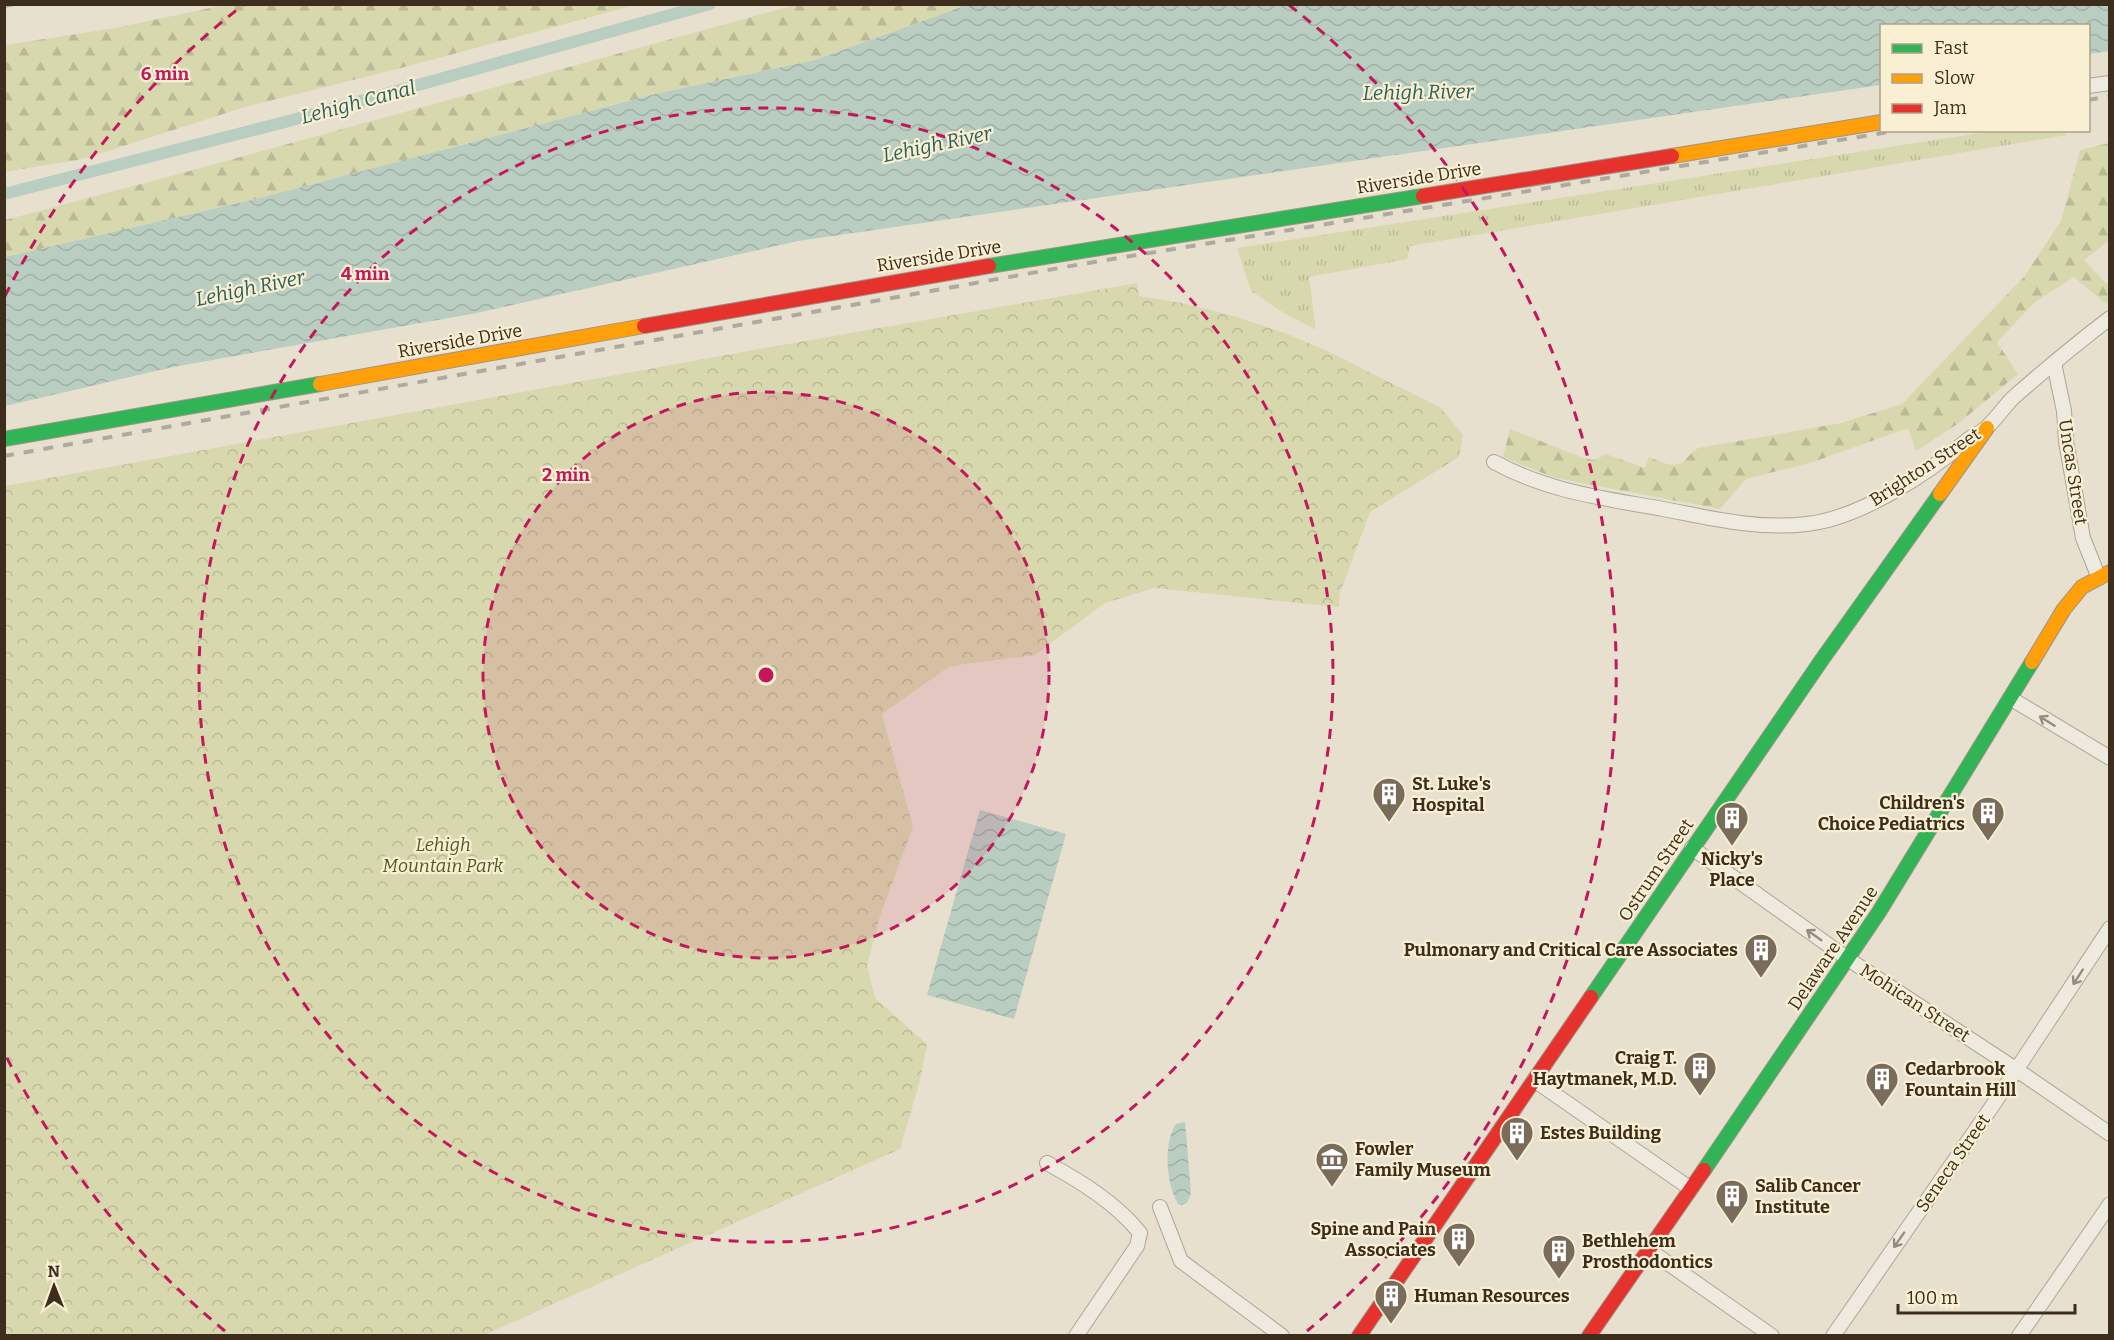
<svg xmlns="http://www.w3.org/2000/svg" width="2114" height="1340" font-family="Bitter,serif">
  <style>
    .grass { fill: url(#grass-tufts) }
    .forest { fill: url(#forest-firs) }
    .park { fill: url(#park-crowns) }
    .water { fill: url(#water-waves) }
    .lines { fill: none; stroke-linecap: round; stroke-linejoin: round }
    .canal { stroke: #b9cdc1; stroke-width: 12 }
    .street-casing { stroke: #ada596; stroke-width: 16 }
    .fast-casing { stroke: #9d9487; stroke-width: 16 }
    .slow-casing { stroke: #9d9487; stroke-width: 16 }
    .jam-casing { stroke: #9d9487; stroke-width: 16 }
    .street { stroke: #efeae0; stroke-width: 14 }
    .fast { stroke: #30b455; stroke-width: 14 }
    .slow { stroke: #ff9f0a; stroke-width: 14 }
    .jam { stroke: #e5322d; stroke-width: 14 }
    .rail { stroke: #afaaa0; stroke-width: 4; stroke-dasharray: 10 10; stroke-linecap: butt }
    .oneway { stroke: #968c7e }
    .ring { fill: none; stroke: #c2185b; stroke-width: 3; stroke-dasharray: 10 8 }
    .labels { text-anchor: middle; stroke-width: 4.5; stroke-linejoin: round; paint-order: stroke }
    .street-label { font-size: 18px; fill: #3d2d1d; stroke: #f9efd3 }
    .poi-label { font-size: 18px; font-weight: bold; fill: #3d2d1d; stroke: #f9efd3; text-anchor: start }
    .park-label { font-size: 18px; font-style: italic; fill: #4c5c21; stroke: #f9efd3 }
    .water-label { font-size: 20px; font-style: italic; fill: #2b5f5c; stroke: #f9efd3 }
    .centre { fill: #c2185b; stroke: #f9efd3; stroke-width: 3 }
    .ring-label { font-size: 18px; text-anchor: middle; font-weight: bold; fill: #c2185b; stroke: #f9efd3; stroke-width: 4.5; stroke-linejoin: round; paint-order: stroke }
  </style>
  <defs>
    <pattern id="grass-tufts" width="24" height="20" patternUnits="userSpaceOnUse" patternTransform="scale(1.5)"><rect width="24" height="20" fill="#d8d8af"/><path d="M3 7l-1-3M5 7V3M7 7l1-3M15 17l-1-3M17 17v-4M19 17l1-3" fill="none" stroke="#baba96"/></pattern>
    <pattern id="forest-firs" width="22" height="20" patternUnits="userSpaceOnUse" patternTransform="scale(1.5)"><rect width="22" height="20" fill="#d8d8af"/><path d="M5 1l3.5 6h-7zM16 11l3.5 6h-7z" fill="#baba96"/></pattern>
    <pattern id="park-crowns" width="20" height="18" patternUnits="userSpaceOnUse" patternTransform="scale(1.5)"><rect width="20" height="18" fill="#d8d8af"/><path d="M2 6a3 3 0 1 1 6 0M12 15a3 3 0 1 1 6 0" fill="none" stroke="#baba96"/></pattern>
    <pattern id="water-waves" width="16" height="10" patternUnits="userSpaceOnUse" patternTransform="scale(1.5)"><rect width="16" height="10" fill="#b9cdc1"/><path d="M0 5q4-4 8 0t8 0" fill="none" stroke="#a0b0a5"/></pattern>
  </defs>
  <rect width="100%" height="100%" fill="#e8e0ce"/>
  <path class="grass" d="M1993 131H2063L2067 135 1410 246 1407 259 1309 277 1316 330 1284 313 1251 291 1237 248Z"/>
  <g class="forest">
    <path d="M229 4H635V5L401 68 245 107 83 159 5 172V45L115 28Z"/>
    <path d="M795 5H967L815 60 655 94 256 199 5 257V220L171 176Z"/>
    <path d="M2109 143V241L2084 260 2109 286V300L2106 304 2074 277 2035 302 1997 342 2018 374 1959 423 1916 451 1908 428 1813 462 1746 479 1720 509 1555 478 1503 457 1510 429 1583 458 1595 460 1606 454 1645 468 1649 457C1662 462 1676 471 1687 458 1691 454 1693 451 1698 448L1841 423 1902 404 2024 277 2061 221 2080 150Z"/>
  </g>
  <path class="park" d="M1137 283 1139 296 1182 303 1234 316 1285 333 1325 350 1441 408 1463 435 1459 457 1370 512 1340 593 1339 607 1154 588 1105 603 1035 655 950 666 882 714 913 827 880 916 867 965 875 998 927 1044 920 1080 900 1149 484 1335H5V486L759 349Z"/>
  <g class="water">
    <path d="M967 5 2109 4 2110 51 2089 54 2088 26H1882L1881 85 798 241 477 313 173 367 5 406V257L256 199 655 94 815 60Z"/>
    <path d="M980 810 1066 834 1014 1019 927 995Z"/>
    <path d="M1185 1122 1191 1193 1187 1203 1182 1205 1178 1204C1166 1184 1163 1143 1176 1124Z"/>
  </g>
  <g class="lines">
    <path class="canal" d="M4 194 285 122 710 4"/>
    <g class="street-casing">
      <g id="street">
        <path d="M2088 86 2110 83"/>
        <path d="M2054 363 2064 411 2066 441 2083 538 2099 578"/>
        <path d="M1494 462C1549 492 1603 498 1663 509 1710 518 1758 530 1807 524 1861 518 1928 473 1969 439 1975 434 1983 432 1988 426 1998 417 2005 405 2015 396 2046 369 2077 343 2110 318"/>
        <path d="M2010 698 2110 758"/>
        <path d="M1692 848 1848 959 2017 1070 2110 1134"/>
        <path d="M1534 1080 1691 1189"/>
        <path d="M1047 1163C1080 1181 1116 1203 1140 1233L1137 1246 1076 1336"/>
        <path d="M1160 1207 1181 1261 1282 1336"/>
        <path d="M1649 1250 1772 1336"/>
        <path d="M1833 1336 1993 1105 2110 928"/>
        <path d="M2019 1336 2110 1204"/>
      </g>
    </g>
    <g class="fast-casing">
      <g id="fast">
        <path d="M989 266 1423 196"/>
        <path d="M4 439 320 384"/>
        <path d="M1591 997 1821 661 1940 494"/>
        <path d="M1704 1170 1879 912 2032 662"/>
      </g>
    </g>
    <g class="slow-casing">
      <g id="slow">
        <path d="M1672 156 1882 122"/>
        <path d="M320 384 644 326"/>
        <path d="M1940 494 1987 428"/>
        <path d="M2032 662 2064 609 2082 587 2110 572"/>
      </g>
    </g>
    <g class="jam-casing">
      <g id="jam">
        <path d="M1423 196 1672 156"/>
        <path d="M644 326 989 266"/>
        <path d="M1359 1336 1591 997"/>
        <path d="M1589 1336 1704 1170"/>
      </g>
    </g>
    <use href="#street" class="street"/>
    <use href="#fast" class="fast"/>
    <use href="#slow" class="slow"/>
    <use href="#jam" class="jam"/>
    <g class="rail">
      <path d="M4 6 15 4"/>
      <path d="M2088 100 2110 96"/>
      <path d="M4 456 1082 264 1901 130"/>
    </g>
  </g>
  <defs><path id="oneway-shaft" d="M-6 0H5M1.5-3L5.5 0L1.5 3" fill="none" stroke-width="1.6" stroke-linecap="round" stroke-linejoin="round" transform="scale(1.5)"/></defs>
  <g class="oneway">
    <use href="#oneway-shaft" transform="translate(2047 721) rotate(-148)"/>
    <use href="#oneway-shaft" transform="translate(1814 935) rotate(-145)"/>
    <use href="#oneway-shaft" transform="translate(2078 977) rotate(123)"/>
    <use href="#oneway-shaft" transform="translate(1899 1240) rotate(125)"/>
  </g>
  <circle cx="766" cy="675" r="283" fill="#c2185b" fill-opacity=".12"/>
  <g class="ring">
    <circle cx="766" cy="675" r="283"/>
    <circle cx="766" cy="675" r="567"/>
    <path d="M225 1331A850 850 0 0 1 5 1054M5 296A850 850 0 0 1 243 5M1289 5A850 850 0 0 1 1307 1331"/>
  </g>
  <defs>
    <g id="building-pin" transform="scale(1.725)"><path d="M0 17L-7.5 6A9.5 9.5 0 1 1 7.5 6Z" fill="#796c5b" stroke="#f9efd3"/><path d="M-4-6H4V6H1V3H-1V6H-4ZM-2.5-4.3h1.7v1.8h-1.7ZM.8-4.3h1.7v1.8H.8ZM-2.5-1h1.7V.8h-1.7ZM.8-1h1.7V.8H.8Z" fill="#fff"/></g>
    <g id="museum-pin" transform="scale(1.725)"><path d="M0 17L-7.5 6A9.5 9.5 0 1 1 7.5 6Z" fill="#796c5b" stroke="#f9efd3"/><path d="M0-6L6-3V-2H-6V-3ZM-5-1h2V3h-2ZM-1-1h2V3h-2ZM3-1h2V3H3ZM-6 4H6V6H-6Z" fill="#fff"/></g>
  </defs>
  <g fill-rule="evenodd">
    <use href="#building-pin" x="1389" y="794"/>
    <use href="#building-pin" x="1988" y="813"/>
    <use href="#building-pin" x="1732" y="818"/>
    <use href="#building-pin" x="1761" y="950"/>
    <use href="#building-pin" x="1700" y="1068"/>
    <use href="#building-pin" x="1882" y="1079"/>
    <use href="#building-pin" x="1517" y="1133"/>
    <use href="#museum-pin" x="1332" y="1159"/>
    <use href="#building-pin" x="1732" y="1196"/>
    <use href="#building-pin" x="1459" y="1239"/>
    <use href="#building-pin" x="1559" y="1251"/>
    <use href="#building-pin" x="1391" y="1296"/>
  </g>
  <g class="labels">
    <g class="street-label">
      <text transform="translate(1419 178) rotate(-9)" y="6">Riverside Drive</text>
      <text transform="translate(939 256) rotate(-9)" y="6">Riverside Drive</text>
      <text transform="translate(460 341) rotate(-10)" y="6">Riverside Drive</text>
      <text transform="translate(1925 467) rotate(-33)" y="6">Brighton Street</text>
      <text transform="translate(2073 472) rotate(81)" y="6">Uncas Street</text>
      <text transform="translate(1656 870) rotate(-56)" y="6">Ostrum Street</text>
      <text transform="translate(1833 948) rotate(-56)" y="6">Delaware Avenue</text>
      <text transform="translate(1915 1003) rotate(33)" y="6">Mohican Street</text>
      <text transform="translate(1953 1163) rotate(-55)" y="6">Seneca Street</text>
    </g>
    <g class="poi-label">
      <text x="1412" y="790">St. Luke's<tspan x="1412" dy="21">Hospital</tspan></text>
      <text x="1965" y="809" text-anchor="end">Children's<tspan x="1965" dy="21">Choice Pediatrics</tspan></text>
      <text x="1732" y="865" text-anchor="middle">Nicky's<tspan x="1732" dy="21">Place</tspan></text>
      <text x="1738" y="956" text-anchor="end">Pulmonary and Critical Care Associates</text>
      <text x="1677" y="1064" text-anchor="end">Craig T.<tspan x="1677" dy="21">Haytmanek, M.D.</tspan></text>
      <text x="1905" y="1075">Cedarbrook<tspan x="1905" dy="21">Fountain Hill</tspan></text>
      <text x="1540" y="1139">Estes Building</text>
      <text x="1355" y="1155">Fowler<tspan x="1355" dy="21">Family Museum</tspan></text>
      <text x="1755" y="1192">Salib Cancer<tspan x="1755" dy="21">Institute</tspan></text>
      <text x="1436" y="1235" text-anchor="end">Spine and Pain<tspan x="1436" dy="21">Associates</tspan></text>
      <text x="1582" y="1247">Bethlehem<tspan x="1582" dy="21">Prosthodontics</tspan></text>
      <text x="1414" y="1302">Human Resources</text>
    </g>
    <g class="park-label">
      <text x="443" y="851">Lehigh<tspan x="443" dy="21">Mountain Park</tspan></text>
    </g>
    <g class="water-label">
      <text transform="translate(1418 92) rotate(-1)" y="7">Lehigh River</text>
      <text transform="translate(358 102) rotate(-15)" y="7">Lehigh Canal</text>
      <text transform="translate(937 144) rotate(-12)" y="7">Lehigh River</text>
      <text transform="translate(250 288) rotate(-12)" y="7">Lehigh River</text>
    </g>
  </g>
  <circle cx="766" cy="675" r="9" class="centre"/>
  <g class="ring-label">
    <text x="165" y="80">6 min</text>
    <text x="365" y="280">4 min</text>
    <text x="566" y="481">2 min</text>
  </g>
  <rect width="2114" height="1340" fill="none" stroke="#3d2d1d" stroke-width="12"/>
  <rect x="1880" y="24" width="210" height="108" fill="#f9efd3" stroke="#aea18a" stroke-width="1.5"/>
  <rect x="1892" y="44" width="30" height="9" fill="#30b455" stroke="#aea18a" stroke-width="1.5"/>
  <text x="1934" y="54" font-size="18" fill="#3d2d1d">Fast</text>
  <rect x="1892" y="74" width="30" height="9" fill="#ff9f0a" stroke="#aea18a" stroke-width="1.5"/>
  <text x="1934" y="84" font-size="18" fill="#3d2d1d">Slow</text>
  <rect x="1892" y="104" width="30" height="9" fill="#e5322d" stroke="#aea18a" stroke-width="1.5"/>
  <text x="1934" y="114" font-size="18" fill="#3d2d1d">Jam</text>
  <g transform="translate(54 1286) rotate(359)" stroke="#f9efd3" stroke-width="4.5" paint-order="stroke">
  <path d="M0-4.5L10 22L0 15L-10 22Z" fill="#3d2d1d"/>
  <text y="-9" font-size="16" font-weight="bold" text-anchor="middle" fill="#3d2d1d">N</text>
  </g>
  <path d="M1898 1304v9h177v-9" fill="none" stroke="#3d2d1d" stroke-width="3"/>
  <text x="1907" y="1304" font-size="18" fill="#3d2d1d" stroke="#f9efd3" stroke-width="4.5" paint-order="stroke">100 m</text>
</svg>
